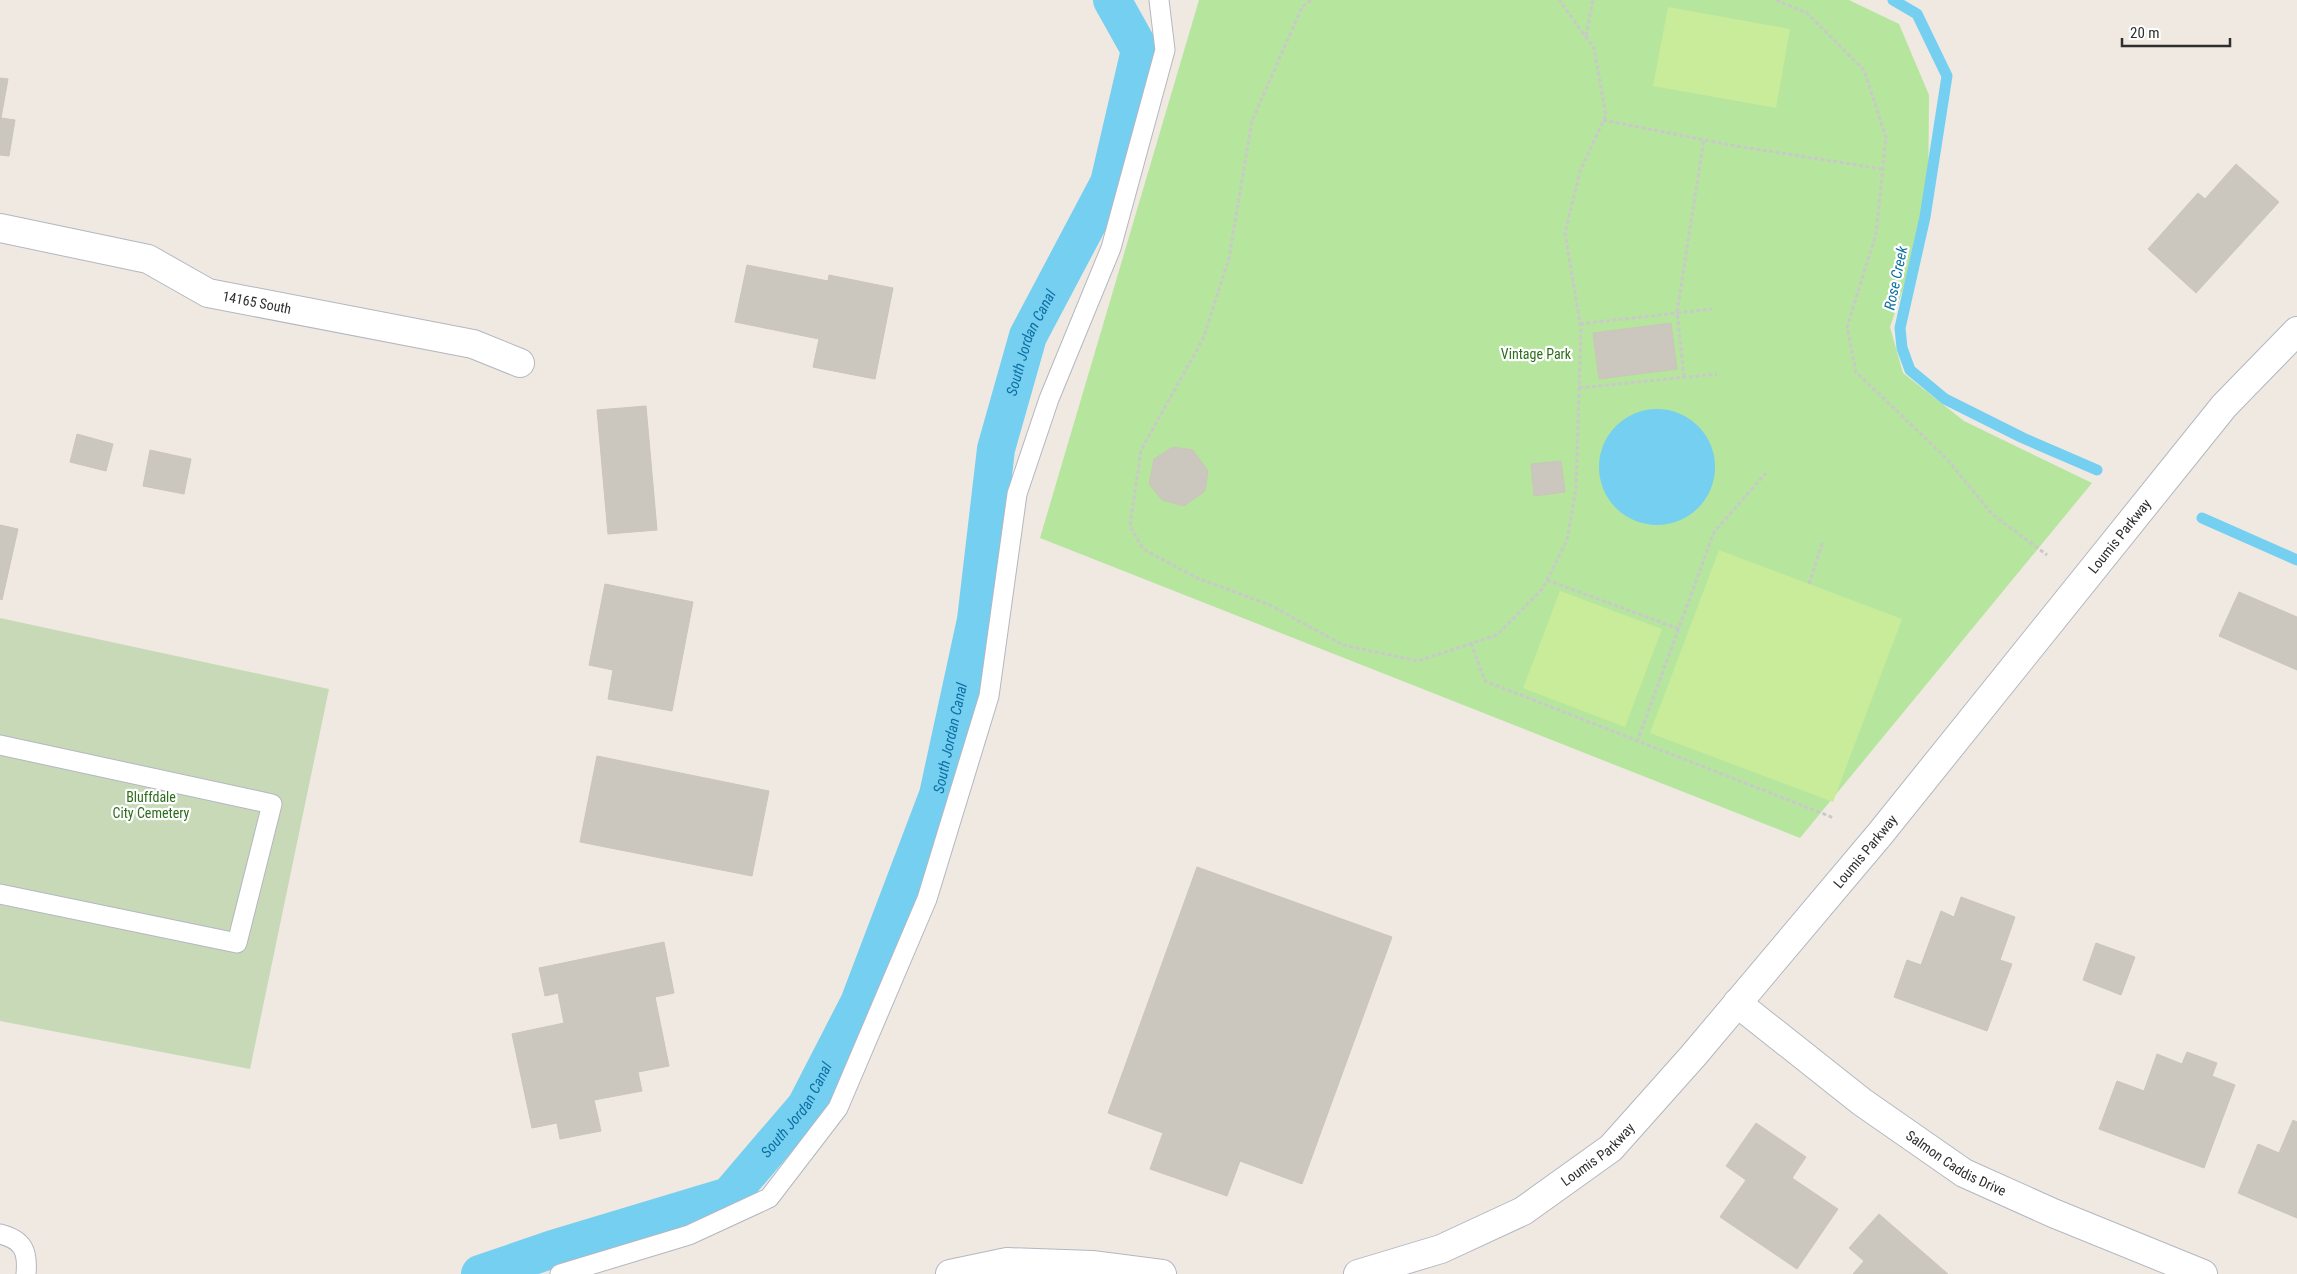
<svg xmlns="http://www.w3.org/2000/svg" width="2297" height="1274" font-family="'Roboto Condensed',sans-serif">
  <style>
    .green { fill: #b6e59e }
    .cemetery { fill: #c8d9b8 }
    .pitch { fill: #c9ec9a }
    .water { fill: #75cff0 }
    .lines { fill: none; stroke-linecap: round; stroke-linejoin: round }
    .stream { stroke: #75cff0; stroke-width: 11 }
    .canal { stroke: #75cff0; stroke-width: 38 }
    .building { fill: #cbc7bf; stroke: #cbc5ba }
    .service-casing { stroke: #b4b7c1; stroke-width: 21 }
    .minor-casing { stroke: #b4b7c1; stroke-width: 30 }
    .tertiary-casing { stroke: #b4b7c1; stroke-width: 30 }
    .path { stroke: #c9c9c9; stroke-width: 3; stroke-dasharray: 4 2.5; stroke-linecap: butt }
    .service { stroke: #fff; stroke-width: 19 }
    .minor { stroke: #fff; stroke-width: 28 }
    .tertiary { stroke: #fff; stroke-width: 28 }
    .labels { text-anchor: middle; stroke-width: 4.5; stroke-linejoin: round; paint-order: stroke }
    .street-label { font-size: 14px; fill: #2e2e2e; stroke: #fff }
    .park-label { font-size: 14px; fill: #2c6e1b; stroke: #fff }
    .water-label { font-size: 15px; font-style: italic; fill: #0d6fa3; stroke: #fff }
  </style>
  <rect width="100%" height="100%" fill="#efe9e1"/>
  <path class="green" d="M1199 0H1849L1899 24 1929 95 1928 217 1890 327 1903 373 1964 421 2092 483 1800 838 1040 538Z"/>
  <path class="cemetery" d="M0 618 329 689 250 1069 0 1021Z"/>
  <g class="pitch">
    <path d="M1668 7 1790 29 1776 108 1653 86Z"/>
    <path d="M1719 550 1902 619 1833 802 1650 733Z"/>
    <path d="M1560 591 1662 629 1625 727 1523 688Z"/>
  </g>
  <circle class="water" cx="1657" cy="467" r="58"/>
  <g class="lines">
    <g class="stream">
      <path d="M1893 0 1917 14 1947 76 1925 217 1900 328 1902 348 1910 370 1945 399 2023 438 2097 470"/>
      <path d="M2202 518 2297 560"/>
    </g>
    <path class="canal" id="s1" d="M480 1274 553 1249 729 1196 806 1106 859 1003 938 795 976 620 996 449 1028 336 1109 183 1140 50 1112 0"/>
  </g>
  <g class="building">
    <path d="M0 78 8 79 1 118 15 120 9 156 0 155Z"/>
    <path d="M2236 164 2279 202 2196 293 2148 249 2198 193 2205 199Z"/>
    <path d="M747 265 828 281 829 275 893 288 875 379 813 367 819 339 735 322Z"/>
    <path d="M1671 323 1677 369 1599 379 1593 333Z"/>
    <path d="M646 406 657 530 608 534 597 410Z"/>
    <path d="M77 434 113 444 106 471 70 462Z"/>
    <path d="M1173 447 1193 450 1208 471 1205 491 1184 506 1162 500 1149 484 1154 459Z"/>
    <path d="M150 450 191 459 184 494 143 486Z"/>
    <path d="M1561 461 1565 492 1534 496 1531 464Z"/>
    <path d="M0 525 18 529 2 600 0 599Z"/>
    <path d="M605 584 693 602 672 711 608 699 613 670 589 665Z"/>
    <path d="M2239 592 2297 617V670L2219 636Z"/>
    <path d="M597 756 769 791 752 876 580 842Z"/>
    <path d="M1197 867 1392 937 1302 1184 1240 1161 1227 1196 1150 1169 1163 1133 1108 1113Z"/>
    <path d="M1961 897 2015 917 2000 960 2012 964 1987 1031 1894 997 1907 960 1921 965 1941 911 1954 917Z"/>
    <path d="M664 942 674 993 655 997 669 1066 638 1072 642 1091 594 1100 601 1131 560 1139 557 1123 532 1128 512 1034 564 1023 558 993 545 996 539 968Z"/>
    <path d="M2096 943 2135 957 2121 995 2083 980Z"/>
    <path d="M2187 1052 2217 1063 2212 1076 2235 1085 2204 1168 2099 1129 2117 1081 2144 1091 2157 1054 2182 1064Z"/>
    <path d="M2293 1120 2297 1122V1218L2238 1193 2258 1144 2279 1153Z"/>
    <path d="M1756 1123 1806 1157 1792 1178 1838 1209 1797 1269 1720 1217 1746 1180 1726 1166Z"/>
    <path d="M1879 1214 1948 1274H1853L1864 1261 1849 1248Z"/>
  </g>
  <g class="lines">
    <g class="service-casing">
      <g id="service">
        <path d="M0 745 272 804 237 943 0 894"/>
        <path d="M0 1234C24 1240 28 1252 26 1274"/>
        <path d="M560 1274 689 1235 769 1198 838 1108 927 899 989 696 1017 494 1049 399 1111 248 1165 50 1159 0"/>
      </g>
    </g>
    <g class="minor-casing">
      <g id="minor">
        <path id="s2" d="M0 228 148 259 208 293 473 344 520 363"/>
        <path id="s3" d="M1737 1003 1862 1102 1964 1173 2053 1213 2203 1274"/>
      </g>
    </g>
    <g class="tertiary-casing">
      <g id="tertiary">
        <path d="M950 1274 1007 1262 1092 1265 1162 1274"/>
        <path id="s4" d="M1358 1274 1441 1249 1523 1211 1611 1148 1693 1056 1880 834 2224 406 2297 331"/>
      </g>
    </g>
    <g class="path">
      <path d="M1311 0 1302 7 1252 121 1229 258 1203 339 1141 450 1130 526 1143 549 1197 578 1270 605 1343 645 1418 661 1497 635 1543 588 1567 540 1576 489 1581 329 1565 233 1580 171 1606 115 1594 48 1559 0"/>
      <path d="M1776 0 1807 13 1864 70 1886 137 1876 234 1847 327 1856 372 1947 459 1992 514 2047 555"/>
      <path d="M1586 36 1593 0"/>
      <path d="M1603 120 1736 146 1883 169"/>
      <path d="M1580 324 1712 309"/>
      <path d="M1684 377 1677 312 1704 139"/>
      <path d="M1579 388 1717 374"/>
      <path d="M1547 580 1679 629"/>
      <path d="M1809 584 1823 541"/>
      <path d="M1471 643 1485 681 1834 818"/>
      <path d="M1637 742 1714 532 1766 473"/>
    </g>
    <use href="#service" class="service"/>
    <use href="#minor" class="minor"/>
    <use href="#tertiary" class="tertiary"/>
  </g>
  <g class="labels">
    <g class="street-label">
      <text dy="5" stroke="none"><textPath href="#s2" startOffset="270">14165 South</textPath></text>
      <text dy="5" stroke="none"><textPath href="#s4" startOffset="1081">Loumis Parkway</textPath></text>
      <text dy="5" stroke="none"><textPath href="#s4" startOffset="676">Loumis Parkway</textPath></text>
      <text dy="5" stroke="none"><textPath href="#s4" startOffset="271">Loumis Parkway</textPath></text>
      <text dy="5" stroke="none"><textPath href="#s3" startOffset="272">Salmon Caddis Drive</textPath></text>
    </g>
    <g class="park-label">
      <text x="1536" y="359">Vintage Park</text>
      <text x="151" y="802">Bluffdale<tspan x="151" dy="16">City Cemetery</tspan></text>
    </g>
    <g class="water-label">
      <text transform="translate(1896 278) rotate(-78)" y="5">Rose Creek</text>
      <text dy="5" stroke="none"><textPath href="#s1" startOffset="1181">South Jordan Canal</textPath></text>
      <text dy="5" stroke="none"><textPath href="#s1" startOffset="776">South Jordan Canal</textPath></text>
      <text dy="5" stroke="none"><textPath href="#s1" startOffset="371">South Jordan Canal</textPath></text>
    </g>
  </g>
  <path d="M2122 38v8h108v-8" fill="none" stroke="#2e2e2e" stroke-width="2.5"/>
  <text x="2130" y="38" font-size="15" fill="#2e2e2e" stroke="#ffffff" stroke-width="4" paint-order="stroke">20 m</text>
</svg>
